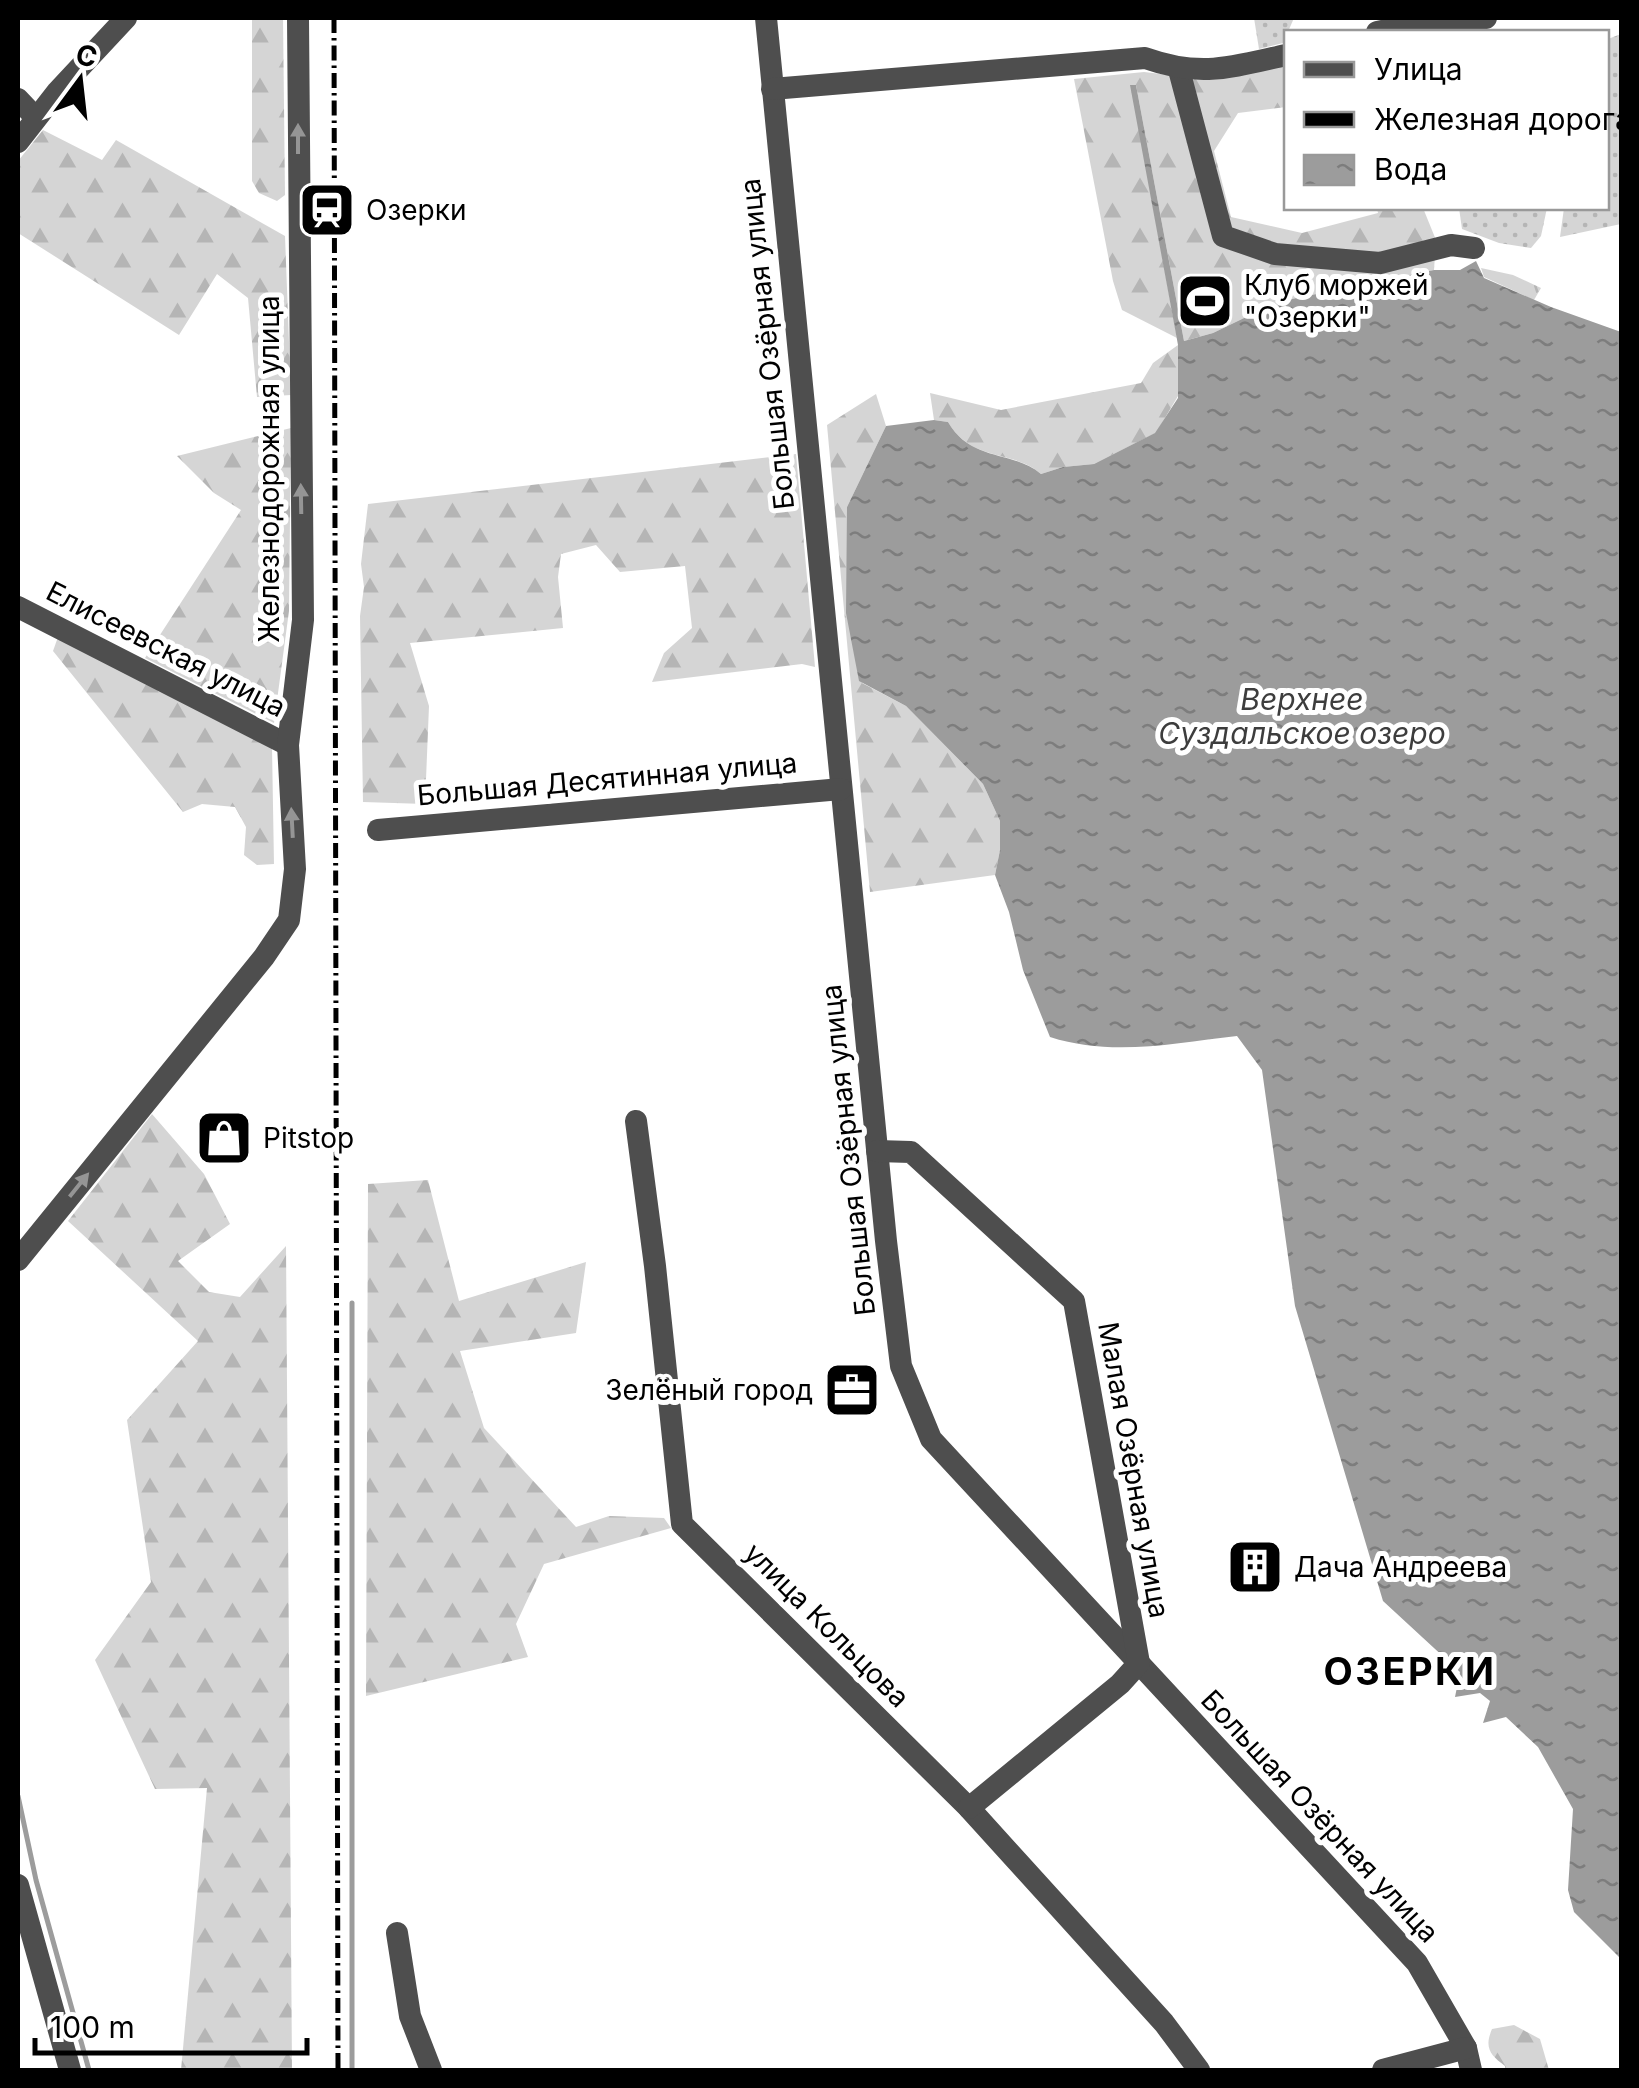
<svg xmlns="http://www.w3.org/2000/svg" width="1639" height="2088" font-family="Inter,sans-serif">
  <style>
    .grass { fill: url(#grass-tufts) }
    .forest { fill: url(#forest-firs) }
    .park { fill: url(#park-dots) }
    .water { fill: url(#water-ripples) }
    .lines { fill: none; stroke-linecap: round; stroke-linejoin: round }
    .stream { stroke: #9c9c9c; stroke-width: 5 }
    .minor { stroke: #4e4e4e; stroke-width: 22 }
    .rail { stroke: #000; stroke-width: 5; stroke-dasharray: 15 5 2.5 5; stroke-linecap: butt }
    .oneway { fill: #959595 }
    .labels { text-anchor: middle; stroke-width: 10; stroke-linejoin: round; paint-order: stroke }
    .poi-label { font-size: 28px; fill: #000; stroke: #fff; text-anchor: start }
    .street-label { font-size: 28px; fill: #000; stroke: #fff }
    .water-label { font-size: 30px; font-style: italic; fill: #3d3d3d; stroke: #fff }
    .district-label { font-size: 38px; font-weight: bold; letter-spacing: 2.5px; fill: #000; stroke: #fff }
  </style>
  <defs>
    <pattern id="grass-tufts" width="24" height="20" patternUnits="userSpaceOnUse" patternTransform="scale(2.5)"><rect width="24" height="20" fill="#d5d5d5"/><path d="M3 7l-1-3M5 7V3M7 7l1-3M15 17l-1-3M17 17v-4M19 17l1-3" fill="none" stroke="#b5b5b5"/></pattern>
    <pattern id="forest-firs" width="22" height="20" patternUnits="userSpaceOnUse" patternTransform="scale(2.5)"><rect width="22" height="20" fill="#d5d5d5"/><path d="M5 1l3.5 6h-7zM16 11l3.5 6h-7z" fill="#b5b5b5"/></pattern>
    <pattern id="park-dots" width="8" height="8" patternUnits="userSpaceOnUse" patternTransform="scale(2.5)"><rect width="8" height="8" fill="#d5d5d5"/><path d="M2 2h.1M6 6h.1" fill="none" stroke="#b5b5b5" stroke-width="1.8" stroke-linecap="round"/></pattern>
    <pattern id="water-ripples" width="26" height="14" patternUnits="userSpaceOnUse" patternTransform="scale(2.5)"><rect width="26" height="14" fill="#9c9c9c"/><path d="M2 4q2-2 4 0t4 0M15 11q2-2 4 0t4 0" fill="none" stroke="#7d7d7d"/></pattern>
  </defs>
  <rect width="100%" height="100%" fill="#fff"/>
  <path class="grass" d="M1481 268 1513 275 1541 288 1534 300 1484 277Z"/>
  <g class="forest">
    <path d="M252 18H283L285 195 277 201 259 193 252 181Z"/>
    <path d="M1286 63V107L1238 113 1214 151 1231 217 1302 233 1378 213 1377 208H1423L1436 240 1434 270 1277 302 1213 333 1184 341 1136 85H1131L1177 338 1122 310 1113 281 1074 79 1144 72 1170 75Z"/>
    <path d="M43 130 102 160 116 140 285 236 291 395 257 397 248 298 217 274 179 335 18 233V161Z"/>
    <path d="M1178 345V396L1156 433 1094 464 1063 467 1041 474C1013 449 972 463 948 422L934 420 930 393 1001 410 1141 383 1153 363Z"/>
    <path d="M876 394 886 426 847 507 862 683 906 706 983 784 1000 821V850L995 875 870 892 827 425Z"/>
    <path d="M291 428 289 611 274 723 145 658 241 510 214 493 177 456Z"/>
    <path d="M796 454 815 667 802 664 652 682 664 653 692 628 685 566 620 572 596 545 561 554 558 577 563 628 410 643 429 706 425 804 363 802 360 616 364 587 361 564 368 504Z"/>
    <path d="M58 637 272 747 274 864 257 865 244 855 246 827 235 807 202 804 183 812 53 651Z"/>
    <path d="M152 1114 204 1174 230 1224 178 1261 209 1292 240 1297 286 1246 292 2070H181L207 1788 155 1789 95 1660 151 1582 127 1420 198 1341 68 1221Z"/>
    <path d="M428 1180 459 1301 586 1262 576 1333 460 1351 484 1428 576 1527 609 1516 664 1518 671 1528 544 1564 516 1624 528 1657 366 1696 368 1184Z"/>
    <path d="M1514 2025 1540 2039 1549 2070H1505V2066C1490 2055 1484 2048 1492 2029Z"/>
  </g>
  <g class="park">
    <path d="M1254 18H1294L1283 43 1259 49Z"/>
    <path d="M1621 34V224L1560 237 1564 208H1606L1607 43 1608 39Z"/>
    <path d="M1459 208H1547L1541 236 1531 248 1499 243 1462 229Z"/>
  </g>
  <path class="water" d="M1130 85H1136L1184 341 1213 333 1277 302 1434 270H1460L1476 261 1484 278 1551 307 1621 332V1959L1574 1912 1568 1890 1573 1809 1538 1747 1506 1717 1483 1723 1490 1701 1480 1693 1455 1697 1460 1672 1383 1601 1295 1306 1262 1070 1237 1036C1174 1043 1112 1057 1050 1037L1023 970 1009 912 995 875 1000 850V821L983 784 906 706 859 681 846 613 847 507 886 426 934 420 948 422C971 462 1012 450 1041 474L1063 467 1094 464 1155 433 1178 398V345Z"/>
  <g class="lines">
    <g class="stream">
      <path d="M352 1303V2070"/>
      <path d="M18 1796 36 1880 89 2070"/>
    </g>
    <g class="minor">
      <path d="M766 18 886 1241 901 1366 931 1439 1417 1963 1466 2048 1471 2070"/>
      <path d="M1377 32 1416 24 1486 18"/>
      <path d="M1179 70 1223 236 1275 254 1380 263 1451 245 1474 248"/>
      <path d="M772 89 1145 58C1201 78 1231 67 1286 55"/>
      <path d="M18 99 36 118"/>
      <path d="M18 142 57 92 126 18"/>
      <path d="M18 607 288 745"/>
      <path d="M378 830 841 789"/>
      <path d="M636 1121 655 1266 682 1524 969 1808 1164 2023 1199 2070"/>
      <path d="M877 1151 911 1152 1074 1301 1139 1663 1120 1684 969 1808"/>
      <path d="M18 1260 264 957 289 920 295 869 288 745 303 620 298 18"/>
      <path d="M18 1885 70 2070"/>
      <path d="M397 1933 410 2016 431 2070"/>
      <path d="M1383 2070 1466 2048"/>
    </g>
    <path class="rail" d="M334 18 338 2070"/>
  </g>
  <defs><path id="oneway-solid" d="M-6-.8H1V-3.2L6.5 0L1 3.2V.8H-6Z" transform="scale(2.5)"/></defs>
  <g class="oneway">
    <use href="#oneway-solid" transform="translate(298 139) rotate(-90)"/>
    <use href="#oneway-solid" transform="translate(301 499) rotate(-91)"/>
    <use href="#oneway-solid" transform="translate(292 823) rotate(-93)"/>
    <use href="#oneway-solid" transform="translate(79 1185) rotate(-51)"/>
  </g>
  <defs>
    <g id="station-square" transform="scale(2.875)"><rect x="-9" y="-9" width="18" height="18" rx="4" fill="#000" stroke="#fff"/><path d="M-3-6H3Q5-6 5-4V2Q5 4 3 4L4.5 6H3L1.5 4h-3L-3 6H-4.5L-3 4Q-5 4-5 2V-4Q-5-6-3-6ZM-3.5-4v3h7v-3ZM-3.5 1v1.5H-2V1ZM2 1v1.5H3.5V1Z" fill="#fff"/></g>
    <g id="stadium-square" transform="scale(2.875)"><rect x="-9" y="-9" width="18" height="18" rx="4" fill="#000" stroke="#fff"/><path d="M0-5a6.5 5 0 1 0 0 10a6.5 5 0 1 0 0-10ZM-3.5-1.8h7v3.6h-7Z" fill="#fff"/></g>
    <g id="shop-square" transform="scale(2.875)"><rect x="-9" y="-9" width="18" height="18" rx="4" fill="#000" stroke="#fff"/><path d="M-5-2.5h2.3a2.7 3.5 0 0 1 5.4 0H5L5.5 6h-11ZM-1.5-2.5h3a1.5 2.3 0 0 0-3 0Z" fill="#fff"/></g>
    <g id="office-square" transform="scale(2.875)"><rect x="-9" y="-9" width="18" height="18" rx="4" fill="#000" stroke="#fff"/><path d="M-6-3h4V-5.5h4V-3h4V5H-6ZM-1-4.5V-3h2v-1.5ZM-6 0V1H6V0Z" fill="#fff"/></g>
    <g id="building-square" transform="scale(2.875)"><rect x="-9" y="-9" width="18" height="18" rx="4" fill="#000" stroke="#fff"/><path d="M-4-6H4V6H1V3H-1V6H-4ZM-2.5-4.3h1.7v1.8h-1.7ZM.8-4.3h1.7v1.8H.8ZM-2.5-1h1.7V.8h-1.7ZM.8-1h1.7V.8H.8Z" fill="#fff"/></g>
  </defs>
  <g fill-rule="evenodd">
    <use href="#station-square" x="327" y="210"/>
    <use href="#stadium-square" x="1205" y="301"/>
    <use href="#shop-square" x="224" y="1138"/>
    <use href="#office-square" x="852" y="1390"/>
    <use href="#building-square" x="1255" y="1567"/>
  </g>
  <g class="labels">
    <g class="poi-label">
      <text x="366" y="220">Озерки</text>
      <text x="1244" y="295">Клуб моржей<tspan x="1244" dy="32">"Озерки"</tspan></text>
      <text x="263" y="1148">Pitstop</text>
      <text x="813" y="1400" text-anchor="end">Зелёный город</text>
      <text x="1294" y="1577">Дача Андреева</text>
    </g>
    <g class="street-label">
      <text transform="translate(767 344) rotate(-96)" y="10">Большая Озёрная улица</text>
      <text transform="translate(269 469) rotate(-90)" y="10">Железнодорожная улица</text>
      <text transform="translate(166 649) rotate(27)" y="10">Елисеевская улица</text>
      <text transform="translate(607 779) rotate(-5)" y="10">Большая Десятинная улица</text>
      <text transform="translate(848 1150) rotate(-96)" y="10">Большая Озёрная улица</text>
      <text transform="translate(1134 1470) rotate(80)" y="10">Малая Озёрная улица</text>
      <text transform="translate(827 1625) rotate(45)" y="10">улица Кольцова</text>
      <text transform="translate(1320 1816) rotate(47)" y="10">Большая Озёрная улица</text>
    </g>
    <g class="water-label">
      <text x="1302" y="710">Верхнее<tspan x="1302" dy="34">Суздальское озеро</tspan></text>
    </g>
    <g class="district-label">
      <text x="1410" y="1685">ОЗЕРКИ</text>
    </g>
  </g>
  <rect width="1639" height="2088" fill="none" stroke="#000000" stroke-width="40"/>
  <rect x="1284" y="30" width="325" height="180" fill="#ffffff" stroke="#999999" stroke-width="2.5"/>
  <rect x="1304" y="62" width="50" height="15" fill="#4e4e4e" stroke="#999999" stroke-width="2.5"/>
  <text x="1374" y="80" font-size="30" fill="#000000">Улица</text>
  <rect x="1304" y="112" width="50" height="15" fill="#000000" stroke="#999999" stroke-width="2.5"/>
  <text x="1374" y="130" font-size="30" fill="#000000">Железная дорога</text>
  <rect x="1304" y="155" width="50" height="30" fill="url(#water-ripples)" stroke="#999999" stroke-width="2.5"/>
  <text x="1374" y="180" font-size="30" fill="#000000">Вода</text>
  <g transform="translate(80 80) rotate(15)" stroke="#ffffff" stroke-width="8" paint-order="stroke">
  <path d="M0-8L18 38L0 25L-18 38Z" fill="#000000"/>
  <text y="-15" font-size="28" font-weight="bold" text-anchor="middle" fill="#000000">С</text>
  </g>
  <path d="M35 2038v15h272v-15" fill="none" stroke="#000000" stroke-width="5"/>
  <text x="50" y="2038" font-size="30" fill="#000000" stroke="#ffffff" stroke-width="8" paint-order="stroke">100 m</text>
</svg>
